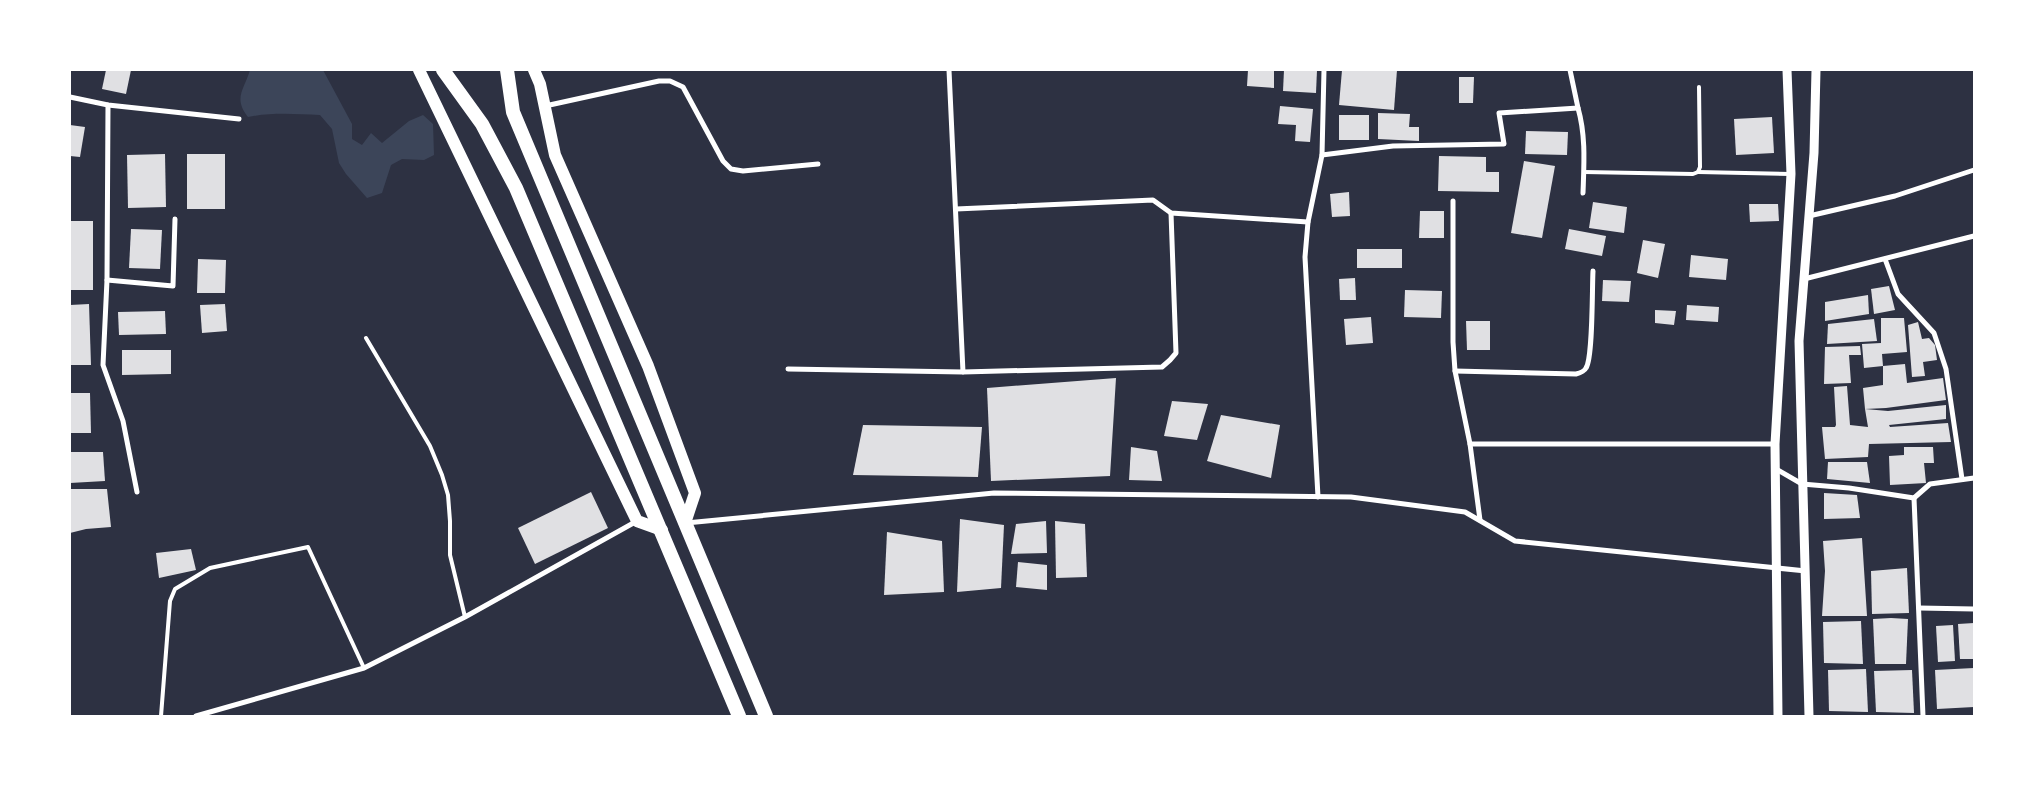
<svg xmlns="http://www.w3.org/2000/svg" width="2044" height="786" font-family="Quicksand,sans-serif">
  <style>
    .green { fill: #3c4559 }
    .building { fill: #e0e0e3 }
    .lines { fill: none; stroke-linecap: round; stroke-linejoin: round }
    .service { stroke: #fff; stroke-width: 4 }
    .minor { stroke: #fff; stroke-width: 5 }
    .tertiary { stroke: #fff; stroke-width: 9 }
    .primary { stroke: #fff; stroke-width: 12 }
    .trunk { stroke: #fff; stroke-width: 14 }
  </style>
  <rect width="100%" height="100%" fill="#2d3142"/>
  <path class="green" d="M250 70H323L352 124V139L362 145 371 133 382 143 409 121 423 115 433 124 434 155 424 160 402 159 391 165 382 193 367 198 346 174 339 163 332 129 320 115C296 114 272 112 248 117 233 98 244 90 250 70Z"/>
  <g class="building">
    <path d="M106 70H131L126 94 102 89Z"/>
    <path d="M1248 70H1274V88L1247 86Z"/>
    <path d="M1284 70H1317L1316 93 1283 91Z"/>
    <path d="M1342 70H1397L1394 110 1339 105Z"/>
    <path d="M1459 77H1474L1473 103H1459Z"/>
    <path d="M1280 106 1313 109 1310 142 1295 141 1296 125 1278 124Z"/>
    <path d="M1378 113 1410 114 1409 127H1419V141L1378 139Z"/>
    <rect x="1339" y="115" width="30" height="25"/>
    <path d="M1772 117 1774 153 1736 155 1734 119Z"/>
    <path d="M70 125 85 127 80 157 70 156Z"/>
    <path d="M1526 131 1568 132 1567 155 1525 154Z"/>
    <path d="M165 154 166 207 128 208 127 155Z"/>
    <rect x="187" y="154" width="38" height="55"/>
    <path d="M1439 156 1486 157V172H1499V192L1438 191Z"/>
    <path d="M1524 161 1555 166 1542 238 1511 233Z"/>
    <path d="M1349 192 1350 216 1332 217 1330 194Z"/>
    <path d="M1593 202 1627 207 1624 233 1589 228Z"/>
    <path d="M1749 204H1778L1779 221 1750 222Z"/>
    <path d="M1420 211H1444V238H1419Z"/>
    <rect x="70" y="221" width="23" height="69"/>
    <path d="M131 229 162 230 160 269 129 268Z"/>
    <path d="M1569 229 1606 236 1602 256 1565 249Z"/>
    <path d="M1643 240 1665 244 1658 278 1637 273Z"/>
    <rect x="1357" y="249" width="45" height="19"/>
    <path d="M1691 255 1728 259 1726 280 1689 277Z"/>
    <path d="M198 259 226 260 225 293H197Z"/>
    <path d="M1355 278 1356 300H1340L1339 279Z"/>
    <path d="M1603 280 1631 281 1629 302 1602 301Z"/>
    <path d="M1889 286 1895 310 1874 314 1871 289Z"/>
    <path d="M1405 290 1442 291 1441 318 1404 317Z"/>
    <path d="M1868 295 1869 314 1825 321V302Z"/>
    <path d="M89 304 91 365H70V305Z"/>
    <path d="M225 304 227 331 202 333 200 305Z"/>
    <path d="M1687 305 1719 307 1718 322 1686 320Z"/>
    <path d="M1655 310 1676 311 1674 325 1655 323Z"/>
    <path d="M165 311 166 334 119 335 118 312Z"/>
    <path d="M1371 317 1373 343 1346 345 1344 319Z"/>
    <path d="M1881 318H1904L1907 352 1882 354 1883 366 1864 368 1862 344 1881 343Z"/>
    <path d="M1874 319 1877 341 1827 344 1828 324Z"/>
    <path d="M1466 321H1490V350H1467Z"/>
    <path d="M1918 322 1922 339 1929 338 1935 345 1937 360 1923 362 1925 376 1912 377 1908 325Z"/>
    <path d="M1860 346 1861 355H1849L1851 383 1824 384 1825 347Z"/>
    <path d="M122 350H171V374L122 375Z"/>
    <path d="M1905 364 1907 383 1943 378 1946 400 1886 408 1865 409 1863 388 1883 385V366Z"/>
    <path d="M1116 378 1110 476 991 481 987 388Z"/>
    <path d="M1847 386 1850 425 1868 427 1865 409 1888 411 1946 405V419L1889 425 1890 427 1948 423 1951 442 1869 444 1868 457 1825 459 1822 427H1835L1836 425 1834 387Z"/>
    <path d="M70 393H90L91 433H70Z"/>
    <path d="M1172 401 1208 404 1197 440 1164 436Z"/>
    <path d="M1221 415 1280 425 1271 478 1207 461Z"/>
    <path d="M863 425 982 427 978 477 853 475Z"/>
    <path d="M1131 447 1157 451 1162 481 1129 480Z"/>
    <path d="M1904 447H1933L1934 463H1924L1926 483 1890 485 1889 456 1904 455Z"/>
    <path d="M70 452H103L105 481 70 483Z"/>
    <path d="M1828 462H1867L1870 483 1827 479Z"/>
    <path d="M70 489H107L111 527 86 529 70 533Z"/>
    <path d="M591 492 608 528 535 564 518 528Z"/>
    <path d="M1824 493 1857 495 1860 518 1824 519Z"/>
    <path d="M960 519 1004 525 1001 588 957 592Z"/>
    <path d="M1046 521 1047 553 1011 554 1016 524Z"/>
    <path d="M1055 521 1085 524 1087 577 1056 578Z"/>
    <path d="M887 532 942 541 944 592 884 595Z"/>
    <path d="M1862 538 1867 616H1822L1825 571 1823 541Z"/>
    <path d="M191 549 196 570 159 578 156 553Z"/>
    <path d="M1018 562 1047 565V590L1016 587Z"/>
    <path d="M1907 568 1909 613 1872 614 1871 571Z"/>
    <path d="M1891 618 1908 619 1906 664H1875L1873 619Z"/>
    <path d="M1861 621 1863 664 1824 663 1823 622Z"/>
    <path d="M1974 623V659H1960L1958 624Z"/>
    <path d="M1953 625 1955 661 1938 662 1936 626Z"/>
    <path d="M1974 668V707L1937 709 1935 670Z"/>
    <path d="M1866 669 1868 712 1829 711 1828 670Z"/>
    <path d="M1912 670 1914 713 1876 712 1874 671Z"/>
  </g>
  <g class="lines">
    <g class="service">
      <path d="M1584 172 1693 174 1698 172 1700 167 1699 87"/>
      <path d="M1698 172 1790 174"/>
      <path d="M366 338 430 446 442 475 448 495 450 521V555L465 617"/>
      <path d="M161 716 170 601 175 589 210 568 308 547 364 668"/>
    </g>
    <g class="minor">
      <path d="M70 97 108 105 239 119"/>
      <path d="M108 105 107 280 103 365 123 421 137 492"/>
      <path d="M545 106 659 81H670L683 87 723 161 731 169 743 171 818 164"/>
      <path d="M1578 108C1586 136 1584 164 1583 193"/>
      <path d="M1322 155 1393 146 1504 144 1499 113 1578 108 1570 70"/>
      <path d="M1453 201V342L1455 371 1470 444 1480 520"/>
      <path d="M956 209 1153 200 1171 213 1308 222"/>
      <path d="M1809 216 1895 196 1974 170"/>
      <path d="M1885 259 1898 294 1934 333 1946 369 1962 479"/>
      <path d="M1804 279 1974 236"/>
      <path d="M107 280 173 286 175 219"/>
      <path d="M788 369 963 372 949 70"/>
      <path d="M1455 371 1576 374C1580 373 1584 372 1586 368 1593 358 1592 288 1593 271"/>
      <path d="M963 372 1162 367 1170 360 1176 353 1171 213"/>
      <path d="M1470 444H1775"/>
      <path d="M1776 469 1802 484 1849 488 1914 498 1930 484 1974 478"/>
      <path d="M1318 497 1305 257 1308 222 1322 155 1324 70"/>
      <path d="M1914 498 1923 716"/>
      <path d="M686 523 994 493 1351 497 1465 512 1515 541 1806 571"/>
      <path d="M1919 608 1974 609"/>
      <path d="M196 716 364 668 465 617 637 521"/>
    </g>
    <g class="tertiary">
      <path d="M1778 716 1775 444 1791 174 1787 70"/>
      <path d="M1809 716 1799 341 1814 153 1816 70"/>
    </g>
    <g class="primary">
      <path d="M419 70 637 521 662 530"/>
      <path d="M534 70 540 84 555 155 648 366 695 493 685 523"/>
    </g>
    <g class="trunk">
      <path d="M443 70 482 124 516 188 739 716"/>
      <path d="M507 70 513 112 766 716"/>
    </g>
  </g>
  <rect width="2044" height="786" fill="none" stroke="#ffffff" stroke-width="142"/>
</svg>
